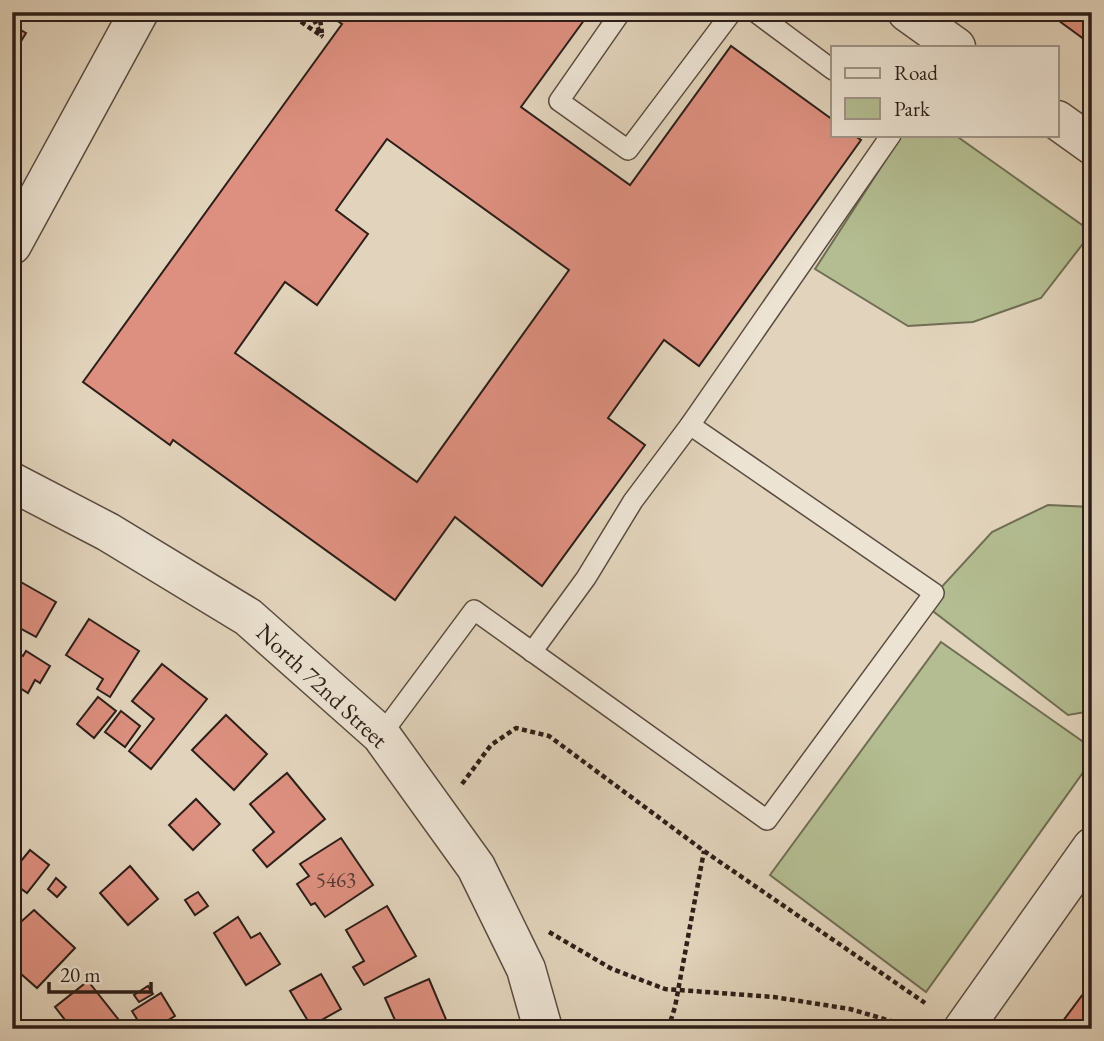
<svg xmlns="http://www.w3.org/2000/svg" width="1104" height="1041" font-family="'EB Garamond',serif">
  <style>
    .green { fill: #b3bd91; stroke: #706e54; stroke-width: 2 }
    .building { fill: #de9080; stroke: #2c1e18; stroke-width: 2; fill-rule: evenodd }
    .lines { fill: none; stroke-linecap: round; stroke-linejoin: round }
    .lane-casing { stroke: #5a4c41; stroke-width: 22 }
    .street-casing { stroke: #5a4c41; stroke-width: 41 }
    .path { stroke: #2c1e18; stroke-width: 4.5; stroke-dasharray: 5 3.5; stroke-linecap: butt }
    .lane { stroke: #ece3d3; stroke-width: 19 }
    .street { stroke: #ece3d3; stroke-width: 38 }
    .labels { text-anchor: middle; stroke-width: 6; stroke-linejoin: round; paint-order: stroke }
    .number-label { font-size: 21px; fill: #583a32 }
    .street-label { font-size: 24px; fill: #2c1e18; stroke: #ece3d3 }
  </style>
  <rect width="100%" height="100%" fill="#e2d4bc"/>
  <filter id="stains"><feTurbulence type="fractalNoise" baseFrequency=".00286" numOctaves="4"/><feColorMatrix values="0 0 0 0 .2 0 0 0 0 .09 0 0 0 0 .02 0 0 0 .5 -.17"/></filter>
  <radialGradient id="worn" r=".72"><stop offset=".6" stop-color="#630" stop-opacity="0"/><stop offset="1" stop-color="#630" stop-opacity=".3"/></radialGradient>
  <g class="green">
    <path d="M902 135H955L1092 232 1041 298 973 322 908 326 815 269Z"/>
    <path d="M1048 505 1092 507V711L1068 715 925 605 992 532Z"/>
    <path d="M941 642 1092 748V760L926 992 770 875Z"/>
  </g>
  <g class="building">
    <path d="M337 12H590L521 107 630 185 731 46 833 120V135H854L861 140 699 366 664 340 608 418 645 445 542 586 455 517 395 600 173 440 170 445 83 382 342 24 333 18ZM387 139 569 270 417 482 235 353 285 282 317 305 368 234 336 210Z"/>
    <path d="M1053 12H1092V45L1051 15Z"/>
    <path d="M12 25 26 33 12 56Z"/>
    <path d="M12 577 56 602 36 637 12 624Z"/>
    <path d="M89 619 139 651 110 697 97 689 103 679 66 655Z"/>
    <path d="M12 650 23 656 26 651 50 666 40 683 35 680 28 693 12 683Z"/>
    <path d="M162 664 207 699 151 769 129 751 154 719 132 701Z"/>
    <path d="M98 697 116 711 94 738 77 724Z"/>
    <path d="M121 711 140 726 125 747 105 732Z"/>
    <path d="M226 715 267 754 234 790 192 750Z"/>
    <path d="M287 773 325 819 267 867 253 850 274 832 250 804Z"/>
    <path d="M196 799 220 824 193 850 169 825Z"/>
    <path d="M341 838 373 885 325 917 315 903 311 905 297 884 309 876 300 864Z"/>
    <path d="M30 850 49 865 27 893 12 882V872Z"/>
    <path d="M130 866 158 899 128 925 100 893Z"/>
    <path d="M56 878 66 887 57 897 48 889Z"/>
    <path d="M198 892 208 906 195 915 185 900Z"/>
    <path d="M387 906 416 956 364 985 353 967 364 961 346 930Z"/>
    <path d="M34 910 75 948 37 988 12 966V930Z"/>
    <path d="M238 917 251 938 260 933 280 964 246 985 214 933Z"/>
    <path d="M321 974 341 1009 311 1026 290 991Z"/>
    <path d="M429 979 450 1029H399L385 998Z"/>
    <path d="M88 981 122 1024 116 1029H72L55 1007Z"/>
    <path d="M148 986 153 994 139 1002 134 995Z"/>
    <path d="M161 993 175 1016 154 1029H143L132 1011Z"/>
    <path d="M1083 994 1092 1000V1029H1057Z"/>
  </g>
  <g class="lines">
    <g class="lane-casing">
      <g id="lane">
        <path d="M621 12 559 101 628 150 732 12"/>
        <path d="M755 12 833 70"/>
        <path d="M532 652 586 578 633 501 690 425 891 135"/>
        <path d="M381 735 474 610 767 820 934 593 690 425"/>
      </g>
    </g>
    <g class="street-casing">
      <g id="street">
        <path d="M907 12 956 47"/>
        <path d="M1057 120 1092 145"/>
        <path d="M12 245 139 12"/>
        <path d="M12 482 108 532 248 617 381 735 476 867 526 969 543 1029"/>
        <path d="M963 1029 1092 847"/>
      </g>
    </g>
    <g class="path">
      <path d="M287 12 323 37"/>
      <path d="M310 12 322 36"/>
      <path d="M319 12 322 33"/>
      <path d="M462 784 491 745 516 728 549 736 704 851 925 1003"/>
      <path d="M549 932 612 969 665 989 774 997 850 1009 908 1026"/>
      <path d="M668 1029 675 1007 704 851"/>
    </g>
    <use href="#lane" class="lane"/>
    <use href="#street" class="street"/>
  </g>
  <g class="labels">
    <g class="number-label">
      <text x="336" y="887">5463</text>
    </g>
    <g class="street-label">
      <text transform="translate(322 686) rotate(43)" y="8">North 72nd Street</text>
    </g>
  </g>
  <rect width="1104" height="1041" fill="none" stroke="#e2d4bc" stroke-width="42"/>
  <rect x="14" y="14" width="1076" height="1013" fill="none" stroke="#2c1e18" stroke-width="3.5"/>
  <rect x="21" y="21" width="1062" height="999" fill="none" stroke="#2c1e18" stroke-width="2"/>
  <rect x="831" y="46" width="228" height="91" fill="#ece3d3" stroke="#9f9488" stroke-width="2"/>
  <rect x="845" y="68" width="35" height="10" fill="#ece3d3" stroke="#9f9488" stroke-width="2"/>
  <text x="894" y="80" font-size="21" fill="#2c1e18">Road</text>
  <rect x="845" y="98" width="35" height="21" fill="#b3bd91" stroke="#9f9488" stroke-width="2"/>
  <text x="894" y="116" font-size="21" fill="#2c1e18">Park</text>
  <path d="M49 982v10h102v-10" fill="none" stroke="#2c1e18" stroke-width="3.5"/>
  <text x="60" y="982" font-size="21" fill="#2c1e18" stroke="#ece3d3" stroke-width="5" paint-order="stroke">20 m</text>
  <rect width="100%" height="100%" filter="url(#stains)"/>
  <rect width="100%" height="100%" fill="url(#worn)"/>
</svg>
